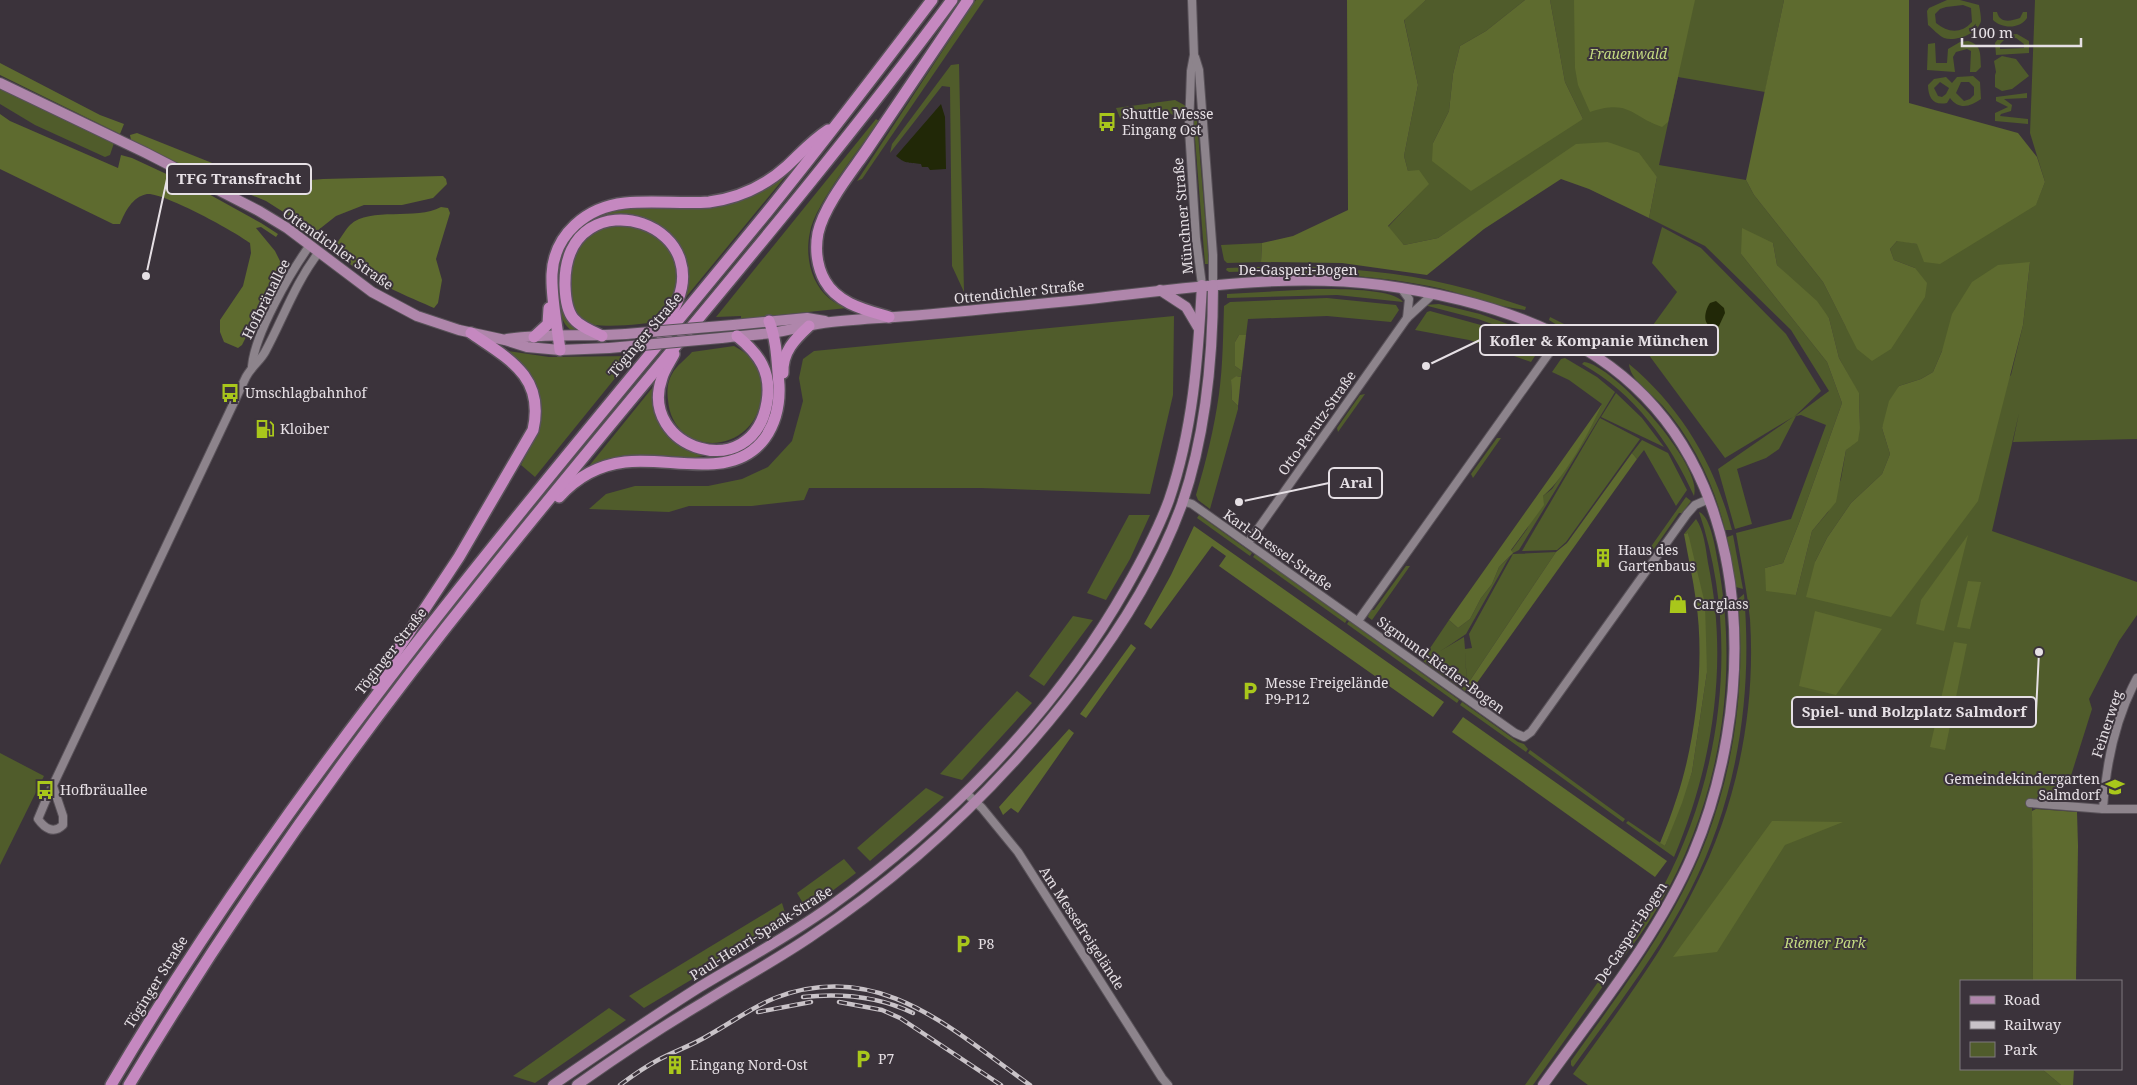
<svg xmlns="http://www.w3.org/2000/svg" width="2137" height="1085" font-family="'Noto Serif',serif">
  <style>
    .green { fill: #505c2b; fill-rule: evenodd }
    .forest { fill: #5e6b2f }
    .water { fill: #212807 }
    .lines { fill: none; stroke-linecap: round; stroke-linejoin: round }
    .minor-casing { stroke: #595259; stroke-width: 10 }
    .major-casing { stroke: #595259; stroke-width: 12 }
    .highway-casing { stroke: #595259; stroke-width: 14 }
    .minor { stroke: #8d848c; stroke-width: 8 }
    .major { stroke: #af86ab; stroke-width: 10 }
    .highway { stroke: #c588c0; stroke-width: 11 }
    .rail-casing { stroke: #c9c3c8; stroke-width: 4.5 }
    .rail { stroke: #3b333b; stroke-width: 2.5; stroke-dasharray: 8; stroke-linecap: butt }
    .major-bridge-casing { stroke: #595259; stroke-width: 12; stroke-linecap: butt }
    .major-bridge { stroke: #af86ab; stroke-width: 10 }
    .labels { text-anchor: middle; stroke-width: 4; stroke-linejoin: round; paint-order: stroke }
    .park-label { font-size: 14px; font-style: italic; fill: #c4da81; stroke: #3b333b }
    .poi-label { font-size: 14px; fill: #e6e0e5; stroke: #3b333b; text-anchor: start }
    .street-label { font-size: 14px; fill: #e6e0e5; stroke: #3b333b }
    .leader { fill: none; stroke: #e6e0e5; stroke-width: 2 }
    .callout-dot { fill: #e6e0e5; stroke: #3b333b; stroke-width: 2 }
    .callout { fill: #3b333b; stroke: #e6e0e5; stroke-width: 2 }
    .callout-label { font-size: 15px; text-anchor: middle; font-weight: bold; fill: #e6e0e5 }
  </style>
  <rect width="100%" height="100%" fill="#3b333b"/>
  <g class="green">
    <path d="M976 0H984L862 179 857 181Z"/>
    <path d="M1426 0H1525L1486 31 1460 46 1453 74 1449 111 1433 143 1583 119 1565 82 1550 0H1784L1765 92 1678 77 1659 165 1746 180 1754 195 1823 282 1846 327 1915 268 1894 260 1890 249 1898 240 1917 244 2002 224 2036 204 2045 182 2030 133 2035 0H2137V439L2013 442 2019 413 1992 531 2137 582V615L2119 641 2089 699 2092 709 2068 785 2061 784 2059 797 2040 796 2037 800H2032L2033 981H1961V1069H2042L2061 1085H1588L1573 1074C1616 1014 1662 954 1695 887 1737 805 1756 711 1750 619 1747 590 1741 562 1736 533L1791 519 1826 425 1801 415 1796 416 1779 449 1766 458 1737 469 1752 524 1735 529 1718 469 1793 417 1725 458 1640 343 1677 292 1652 263 1662 227 1701 248 1786 334 1821 391 1794 417 1829 391 1791 330 1705 246 1649 218 1657 177 1608 142 1468 218 1438 238 1404 245 1388 227 1428 184 1408 171 1404 156 1418 85 1404 19ZM1773 243 1777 265 1829 318 1839 358 1859 394 1860 428 1846 450 1841 479 1828 512 1812 531 1796 595 1765 568 1783 563 1799 523 1842 403 1827 362 1741 254ZM2030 262 2023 325 2011 375 1815 562 1827 538 1851 503 1882 474 1890 454 1882 428 1899 386 1921 379 1933 372 1942 351Z"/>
    <path d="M1947 0H1960L1979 5C1980 10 1981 16 1981 21 1978 34 1955 42 1944 38 1938 35 1933 29 1928 25L1927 11 1929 8ZM1963 5 1971 8 1972 22C1961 34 1948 33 1936 23L1935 14 1940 9 1946 7Z"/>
    <path d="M1993 12H1997C2000 24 2011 21 2020 18L2023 12H2027V18C2020 29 2002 29 1993 20Z"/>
    <path d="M2017 34 2029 41V53L1996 55 1995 43 2001 35ZM2016 38 2024 44V48L2000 49V44L2004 40Z"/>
    <path d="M1968 41C1982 45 1980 54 1981 67L1976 72H1970L1971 51 1967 49 1956 52 1953 57 1955 72 1927 70 1928 44 1935 43 1936 63H1947L1948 49 1960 42Z"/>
    <path d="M2002 56 2016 59 2029 76 2012 89 2002 91 1995 87V75L1996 72 1994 61Z"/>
    <path d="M959 64 964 292 952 266 950 87 942 86 890 153 892 144 951 65Z"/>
    <path d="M1973 76 1980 82 1981 99C1970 107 1959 110 1950 98L1947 103C1933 106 1928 97 1928 85L1934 79 1946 77 1952 83 1957 77ZM1940 82 1949 88 1946 94 1942 97 1938 96 1934 88ZM1961 82H1969L1974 87V95L1970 99 1964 101 1956 93Z"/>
    <path d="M0 89 114 143 110 155 105 157 35 125 0 104Z"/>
    <path d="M2027 93V98L2004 99 2012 105 2011 111 2001 114 2000 116 2028 119V124L1995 121V113L2008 107 1996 101V97Z"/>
    <path d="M1175 100 1186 106 1182 121 1168 112 1120 118 1116 108Z"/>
    <path d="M1196 110 1209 264H1205L1193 114V111Z"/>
    <path d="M876 119 879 121C861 147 815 204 810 232 805 255 810 283 830 299 835 303 841 305 847 308L741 319V316L716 317Z"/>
    <path d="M788 171 789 172 686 297C687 284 689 269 684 255 664 208 591 198 568 249 560 266 562 287 563 305L588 331H572C557 320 560 303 559 286 556 242 583 211 628 206 644 204 661 206 677 206 689 206 704 208 715 205 738 198 765 181 788 171Z"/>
    <path d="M601 225 649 227 675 254 680 279 662 321C645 324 596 330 582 321 562 307 570 276 575 256 576 252 577 245 580 242 584 235 595 230 601 225Z"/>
    <path d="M1262 243 1261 262 1227 263 1224 260 1221 245Z"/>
    <path d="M1291 266C1345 268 1399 272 1452 285 1477 291 1501 299 1526 307L1525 310C1492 306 1461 292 1429 286 1384 277 1338 274 1292 273L1287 270 1229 272 1226 270 1227 268Z"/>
    <path d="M1316 289C1334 289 1393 288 1403 302L1337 295 1227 298V294Z"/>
    <path d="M1327 298 1396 305 1399 310 1391 322 1327 316 1248 319 1246 335H1239L1235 342V366L1242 371 1241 377 1236 376 1231 381 1232 400 1238 406V409L1210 509 1198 500 1196 495C1206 462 1214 429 1219 394 1223 365 1223 336 1224 306L1230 302Z"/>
    <path d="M1439 304 1480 314 1536 334 1534 339 1478 319 1424 305Z"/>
    <path d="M1430 311 1499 330 1541 347 1531 362 1469 340 1415 330 1427 312Z"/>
    <path d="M1174 316 1173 395 1150 494 981 488H809L804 500 752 506H689L669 512 589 509 606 494 635 486H708L742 479 768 467 792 441 803 401 799 378 803 359 814 351Z"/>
    <path d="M1550 317 1584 334 1616 355H1609L1602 353 1549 320Z"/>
    <path d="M734 346C755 358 762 366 762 391 760 456 673 461 668 400 667 391 667 383 672 374 676 366 686 359 692 352Z"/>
    <path d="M501 350 549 357 633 356 535 477 521 465 539 430 541 411 537 388 526 370Z"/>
    <path d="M1565 358 1597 377 1615 392 1519 550 1513 553 1507 561 1466 634 1435 655 1422 660 1449 620 1458 628 1470 619 1481 598 1492 584 1499 567 1513 554 1511 551 1527 529 1543 496 1552 489 1560 477 1602 404 1569 380 1552 372 1561 359Z"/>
    <path d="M1584 362C1613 364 1705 467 1694 496 1670 442 1634 393 1582 364Z"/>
    <path d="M1629 364C1681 407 1715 465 1732 530H1725C1714 484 1693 440 1662 405 1651 393 1630 380 1629 364Z"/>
    <path d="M653 387C653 426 667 444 704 456L585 471Z"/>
    <path d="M1616 393 1642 418 1664 447 1601 417Z"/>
    <path d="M1365 394 1338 432 1337 428 1360 395Z"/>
    <path d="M1600 418 1640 439 1566 542 1557 550 1522 551Z"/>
    <path d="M1497 438H1501L1473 478 1471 474Z"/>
    <path d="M1642 440 1668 453 1687 490 1676 506 1644 450 1637 459 1632 453Z"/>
    <path d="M1686 497 1691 501 1682 513H1679L1654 549 1650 548Z"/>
    <path d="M1699 512C1711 516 1716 552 1718 563 1740 681 1719 804 1658 907 1647 926 1633 945 1619 963L1613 962C1631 938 1649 913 1663 887 1723 774 1740 634 1699 512Z"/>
    <path d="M1129 515H1150L1130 559 1106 600 1087 593Z"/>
    <path d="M1199 515 1252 553 1250 556 1197 518Z"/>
    <path d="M1696 519C1704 530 1706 550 1708 563 1729 662 1713 765 1674 857L1626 823 1628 821 1665 846 1692 772 1707 672 1688 533 1684 534Z"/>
    <path d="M1733 535 1743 589 1736 587 1727 537Z"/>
    <path d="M1556 552 1467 685 1465 650 1467 690 1465 691 1423 661 1464 637 1465 649 1472 648 1469 634 1513 554Z"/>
    <path d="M1255 554 1347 620 1345 623 1253 557Z"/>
    <path d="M1406 566H1410L1372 620 1368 617 1370 610H1374Z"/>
    <path d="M1744 594C1753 697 1737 799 1690 891 1658 954 1614 1010 1573 1067L1571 1065V1061C1606 1012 1643 963 1673 910 1727 815 1748 708 1738 599Z"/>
    <path d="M1073 616 1093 620 1044 686 1029 676Z"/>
    <path d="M1349 621 1459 700 1457 703 1347 624Z"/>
    <path d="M1017 691 1032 703 962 780 940 774Z"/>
    <path d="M1462 702 1518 742 1524 744 1528 749 1526 752 1460 705Z"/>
    <path d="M1530 750 1625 819 1623 822 1528 753Z"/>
    <path d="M0 753 44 776 0 865Z"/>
    <path d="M926 788 944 797 870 861 857 848Z"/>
    <path d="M844 859 856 873 807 910 797 893Z"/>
    <path d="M782 903 788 922 644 1008 629 996Z"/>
    <path d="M1603 975 1606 982 1533 1085H1525Z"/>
    <path d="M609 1008 626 1020 535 1083 513 1076Z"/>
  </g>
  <g class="forest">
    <path d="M1347 0H1426L1404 20 1418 85 1404 156 1408 171 1419 170 1429 184 1388 226 1404 245 1438 238 1576 144 1608 142 1639 153 1657 177 1649 218 1589 189 1561 179 1484 229 1427 275 1342 263 1261 262 1262 243 1293 236 1348 210Z"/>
    <path d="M1525 0H1550L1565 82 1583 119 1471 191 1432 161 1433 143 1449 111 1453 74 1460 46 1486 31Z"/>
    <path d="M1574 0H1695L1668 122 1662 127C1630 116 1630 99 1590 112L1578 85 1575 68Z"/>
    <path d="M1784 0H1909V103L2018 133 2037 157 2045 182 2036 205 1940 264 1924 262 1917 244 1897 241 1890 249 1894 260 1915 268 1927 283 1925 297 1891 349 1872 361 1857 349 1823 282 1754 195 1746 180Z"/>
    <path d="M0 63 100 115 124 124 120 134 0 75Z"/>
    <path d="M0 114 10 121 118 168 121 155 132 158 205 192 261 223 278 234 276 237 261 227 256 228 275 251 282 265 242 345 238 348 224 342 220 332V320L243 286 251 253 250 243C236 232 163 192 147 194 132 197 125 212 120 224H113L0 169Z"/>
    <path d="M137 133 265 184 323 179 443 176 446 179 447 184 433 198 402 205H364L336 216 317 231 310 229 266 201 200 174 131 140 130 135Z"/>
    <path d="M441 207 448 208 450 213 436 259 442 280 438 303 434 308C412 298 339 270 336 244 341 238 345 230 350 225 370 206 416 221 441 207Z"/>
    <path d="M1742 228 1773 243 1777 265 1817 301 1829 318 1839 358 1859 393 1860 428 1858 441 1846 450 1836 502 1812 531 1796 595 1766 591 1765 568 1783 563 1799 523 1842 403 1827 362 1741 254Z"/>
    <path d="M2030 262 2023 325 1978 501 1891 617 1806 597 1815 562 1827 538 1851 503 1882 474 1890 454 1882 428 1889 401 1899 386 1921 379 1933 372 1942 351 1952 314 1972 282 1998 265Z"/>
    <path d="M1239 335H1246L1242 371 1235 366V342Z"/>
    <path d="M1236 376 1241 377 1238 406 1232 400 1231 380Z"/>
    <path d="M1602 404C1590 431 1565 478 1543 496L1544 505 1511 550 1513 553 1499 567 1492 584 1481 598 1470 619 1458 628 1449 620Z"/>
    <path d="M1632 453 1637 459 1469 694 1467 692V685L1556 552 1567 543Z"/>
    <path d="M1194 526 1444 702 1433 717 1219 566 1226 556 1212 546 1151 629 1144 624 1171 575Z"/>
    <path d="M1688 533 1705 604 1707 672 1692 772 1682 803 1665 846 1660 843C1666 828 1672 813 1677 797 1696 740 1705 661 1696 601 1693 579 1688 556 1684 534Z"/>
    <path d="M1968 535 1944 631 1916 624 1921 600Z"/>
    <path d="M1968 581 1981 582 1970 629 1957 627Z"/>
    <path d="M1815 611 1882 629 1836 695 1799 686Z"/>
    <path d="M1954 642 1967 644 1945 750 1930 747Z"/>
    <path d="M1131 644 1136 648 1086 718 1080 714Z"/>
    <path d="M1463 717 1667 861 1655 877 1452 732Z"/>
    <path d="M1069 729 1074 733 1018 813 1011 808 1003 815 999 807Z"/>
    <path d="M2036 809 2077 812 2078 846 2076 981H2033L2032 811Z"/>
    <path d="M1772 821 1843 822 1785 845 1717 952 1673 957Z"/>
    <path d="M2042 1069H2074L2073 1085H2061Z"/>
  </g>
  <g class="water">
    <path d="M941 104 945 117 946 169 930 170 928 167H922L921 164C909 162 907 165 896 156Z"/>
    <path d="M1716 301 1724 308 1725 313 1719 326C1702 330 1703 313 1710 303Z"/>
  </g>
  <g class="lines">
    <g class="minor-casing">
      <g id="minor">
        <path d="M1192 0 1194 55 1191 71 1189 129 1196 239 1202 285"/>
        <path d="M1195 57 1199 70 1213 255V285"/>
        <path d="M1401 288 1409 299 1407 318"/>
        <path d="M252 366C255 333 290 273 310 245"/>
        <path d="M1182 501 1192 504 1515 733 1524 737 1531 732 1687 514 1695 505 1709 499"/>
        <path d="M1248 543 1407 318 1433 294"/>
        <path d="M1358 621 1552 349 1558 336"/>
        <path d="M53 786 63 816V825C54 834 45 829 38 819L46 800 246 377C252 366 260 361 265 352 283 319 295 283 319 252"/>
        <path d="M966 793 982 808 1018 852 1162 1078 1168 1085"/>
        <path d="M2030 803 2103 809H2137"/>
        <path d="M2103 809C2106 762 2115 719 2137 678"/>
      </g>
    </g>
    <g class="major-casing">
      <g id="major">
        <path d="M0 83 146 153 259 211 287 228 372 292 417 316 459 330 505 340 527 347 560 350 609 348"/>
        <path d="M1160 290 1186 307 1199 329"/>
        <path d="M733 325 807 318 825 321"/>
        <path d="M721 338C738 336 755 335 772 333 792 330 811 324 831 322 857 319 883 318 909 316 969 311 1029 305 1089 299 1186 288 1284 273 1381 285 1470 297 1567 324 1634 386 1758 500 1754 710 1693 854 1657 938 1596 1011 1543 1085"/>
        <path d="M507 339C546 333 586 337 626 334"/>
        <path d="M553 1085C601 1052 649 1019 698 988 741 962 786 938 828 908 946 823 1054 715 1126 588 1142 560 1158 530 1169 500 1193 430 1198 358 1202 285"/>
        <path d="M577 1085C618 1056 660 1028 704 1002 739 980 776 960 810 937 914 868 1005 781 1080 682 1122 627 1159 568 1182 504 1206 434 1213 358 1213 285"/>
      </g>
    </g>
    <g class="highway-casing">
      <g id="highway">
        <path d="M889 317C866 310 838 304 825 281 817 267 815 249 818 233 824 206 850 174 866 151 900 101 934 50 968 0"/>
        <path d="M602 336C574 323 566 319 565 286 562 169 742 223 662 327"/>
        <path d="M534 337 548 324 549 308"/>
        <path d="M560 350C557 325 551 299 552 274 554 234 587 207 625 203 653 200 681 204 709 202 738 198 765 186 787 166 801 153 811 141 828 130"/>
        <path d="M674 354C670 362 664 370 662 378 637 448 753 487 767 402 772 372 759 354 737 336"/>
        <path d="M783 373C782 352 795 339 809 326"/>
        <path d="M559 497C576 478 599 465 625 462 670 456 733 482 765 438 776 422 780 405 779 385 777 363 777 341 769 321"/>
        <path d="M375 684 459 557 533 430C545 377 509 359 471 333"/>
        <path d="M111 1085C297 769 537 493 768 211 824 142 878 71 932 0"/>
        <path d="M129 1085C235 909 354 741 483 581 638 386 804 200 952 0"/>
      </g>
    </g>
    <use href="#minor" class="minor"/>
    <use href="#major" class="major"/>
    <use href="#highway" class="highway"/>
    <g class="rail-casing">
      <g id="rail">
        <path d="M803 997C841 993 878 996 913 1013"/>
        <path d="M839 1002 882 1010 900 1018 1001 1085"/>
        <path d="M758 1012 811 1002"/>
        <path d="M620 1085C632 1076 645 1067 658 1060 675 1051 693 1045 709 1035 731 1023 752 1007 775 998 879 958 952 1030 1030 1085"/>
      </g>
    </g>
    <use href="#rail" class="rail"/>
    <g class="major-bridge-casing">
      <g id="major-bridge">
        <path d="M626 334 733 325"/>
        <path d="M609 348 721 338"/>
      </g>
    </g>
    <use href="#major-bridge" class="major-bridge"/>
  </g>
  <defs>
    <g id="bus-bare" transform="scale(1.5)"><path d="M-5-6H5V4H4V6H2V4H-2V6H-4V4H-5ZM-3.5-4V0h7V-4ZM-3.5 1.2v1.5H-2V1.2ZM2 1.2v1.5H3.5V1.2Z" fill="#a9c71b" stroke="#3b333b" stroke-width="2.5" paint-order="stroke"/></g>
    <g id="fuel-bare" transform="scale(1.5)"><path d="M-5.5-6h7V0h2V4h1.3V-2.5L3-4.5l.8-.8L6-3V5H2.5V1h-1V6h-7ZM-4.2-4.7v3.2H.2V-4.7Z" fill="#a9c71b" stroke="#3b333b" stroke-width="2.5" paint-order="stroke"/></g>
    <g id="building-bare" transform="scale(1.5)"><path d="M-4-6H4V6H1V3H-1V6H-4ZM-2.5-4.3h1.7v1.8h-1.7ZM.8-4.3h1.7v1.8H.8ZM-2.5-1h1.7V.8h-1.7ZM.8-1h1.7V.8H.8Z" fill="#a9c71b" stroke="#3b333b" stroke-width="2.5" paint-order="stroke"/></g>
    <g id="shop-bare" transform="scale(1.5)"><path d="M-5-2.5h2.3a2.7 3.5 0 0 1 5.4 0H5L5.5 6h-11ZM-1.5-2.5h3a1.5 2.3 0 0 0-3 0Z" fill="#a9c71b" stroke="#3b333b" stroke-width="2.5" paint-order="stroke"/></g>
    <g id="parking-bare" transform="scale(1.5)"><path d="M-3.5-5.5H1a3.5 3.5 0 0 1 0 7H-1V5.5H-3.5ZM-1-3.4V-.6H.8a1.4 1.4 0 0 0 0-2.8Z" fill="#a9c71b" stroke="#3b333b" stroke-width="2.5" paint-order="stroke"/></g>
    <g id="school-bare" transform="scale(1.5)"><path d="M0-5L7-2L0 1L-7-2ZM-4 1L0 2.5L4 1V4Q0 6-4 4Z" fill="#a9c71b" stroke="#3b333b" stroke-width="2.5" paint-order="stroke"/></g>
  </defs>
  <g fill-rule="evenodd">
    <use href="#bus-bare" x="1107" y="122"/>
    <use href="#bus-bare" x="230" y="393"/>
    <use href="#fuel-bare" x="265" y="429"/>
    <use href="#building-bare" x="1603" y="558"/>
    <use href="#shop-bare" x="1678" y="604"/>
    <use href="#parking-bare" x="1250" y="691"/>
    <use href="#school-bare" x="2115" y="787"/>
    <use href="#bus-bare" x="45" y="790"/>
    <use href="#parking-bare" x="963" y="944"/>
    <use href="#parking-bare" x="863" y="1059"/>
    <use href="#building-bare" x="675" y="1065"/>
  </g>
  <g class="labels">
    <g class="park-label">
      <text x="1628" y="59">Frauenwald</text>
      <text x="1825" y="948">Riemer Park</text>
    </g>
    <g class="poi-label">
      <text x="1122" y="119">Shuttle Messe<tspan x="1122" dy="16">Eingang Ost</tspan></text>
      <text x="245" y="398">Umschlagbahnhof</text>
      <text x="280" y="434">Kloiber</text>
      <text x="1618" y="555">Haus des<tspan x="1618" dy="16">Gartenbaus</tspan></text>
      <text x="1693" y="609">Carglass</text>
      <text x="1265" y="688">Messe Freigelände<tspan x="1265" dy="16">P9-P12</tspan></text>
      <text x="2100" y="784" text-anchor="end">Gemeindekindergarten<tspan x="2100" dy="16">Salmdorf</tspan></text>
      <text x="60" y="795">Hofbräuallee</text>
      <text x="978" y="949">P8</text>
      <text x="878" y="1064">P7</text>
      <text x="690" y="1070">Eingang Nord-Ost</text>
    </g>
    <g class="street-label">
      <text transform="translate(1183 216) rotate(-95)" y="5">Münchner Straße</text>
      <text transform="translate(338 249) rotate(35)" y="5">Ottendichler Straße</text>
      <text x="1298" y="275">De-Gasperi-Bogen</text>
      <text transform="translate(1019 292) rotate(-6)" y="5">Ottendichler Straße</text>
      <text transform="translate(266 299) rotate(-63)" y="5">Hofbräuallee</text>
      <text transform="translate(645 335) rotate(-50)" y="5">Töginger Straße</text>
      <text transform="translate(1317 423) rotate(-55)" y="5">Otto-Perutz-Straße</text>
      <text transform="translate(1278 550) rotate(35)" y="5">Karl-Dressel-Straße</text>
      <text transform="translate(391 651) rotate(-52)" y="5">Töginger Straße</text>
      <text transform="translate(1441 665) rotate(36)" y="5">Sigmund-Riefler-Bogen</text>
      <text transform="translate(2107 724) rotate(-72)" y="5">Feinerweg</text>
      <text transform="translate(1082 928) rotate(57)" y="5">Am Messefreigelände</text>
      <text transform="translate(761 933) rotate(-32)" y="5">Paul-Henri-Spaak-Straße</text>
      <text transform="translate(1631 933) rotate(-57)" y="5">De-Gasperi-Bogen</text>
      <text transform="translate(156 982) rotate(-58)" y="5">Töginger Straße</text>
    </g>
  </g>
  <path class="leader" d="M146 276L167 179M1426 366L1480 340M1239 502L1329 483M2039 652L2036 712"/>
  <g class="callout-dot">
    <circle cx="146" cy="276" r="5"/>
    <circle cx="1426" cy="366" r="5"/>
    <circle cx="1239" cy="502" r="5"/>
    <circle cx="2039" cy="652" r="5"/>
  </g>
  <g class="callout">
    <rect x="167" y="164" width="144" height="30" rx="5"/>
    <rect x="1480" y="325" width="238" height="30" rx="5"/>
    <rect x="1329" y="468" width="53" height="30" rx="5"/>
    <rect x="1792" y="697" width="244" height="30" rx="5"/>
  </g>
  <g class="callout-label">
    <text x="239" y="184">TFG Transfracht</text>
    <text x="1599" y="346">Kofler &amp; Kompanie München</text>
    <text x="1356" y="488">Aral</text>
    <text x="1914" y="717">Spiel- und Bolzplatz Salmdorf</text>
  </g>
  <rect x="1960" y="980" width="162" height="90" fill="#3b333b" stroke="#7f787f"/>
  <rect x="1970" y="996" width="25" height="8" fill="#af86ab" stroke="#7f787f"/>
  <text x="2004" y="1005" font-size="15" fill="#e6e0e5">Road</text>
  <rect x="1970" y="1021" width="25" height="8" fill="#c9c3c8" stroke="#7f787f"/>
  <text x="2004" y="1030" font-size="15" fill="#e6e0e5">Railway</text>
  <rect x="1970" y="1042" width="25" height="15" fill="#505c2b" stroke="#7f787f"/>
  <text x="2004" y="1055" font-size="15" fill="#e6e0e5">Park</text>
  <path d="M1962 38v8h119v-8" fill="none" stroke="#e6e0e5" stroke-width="2.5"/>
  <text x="1970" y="38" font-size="15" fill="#e6e0e5" stroke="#3b333b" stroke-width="4" paint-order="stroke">100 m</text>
</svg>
